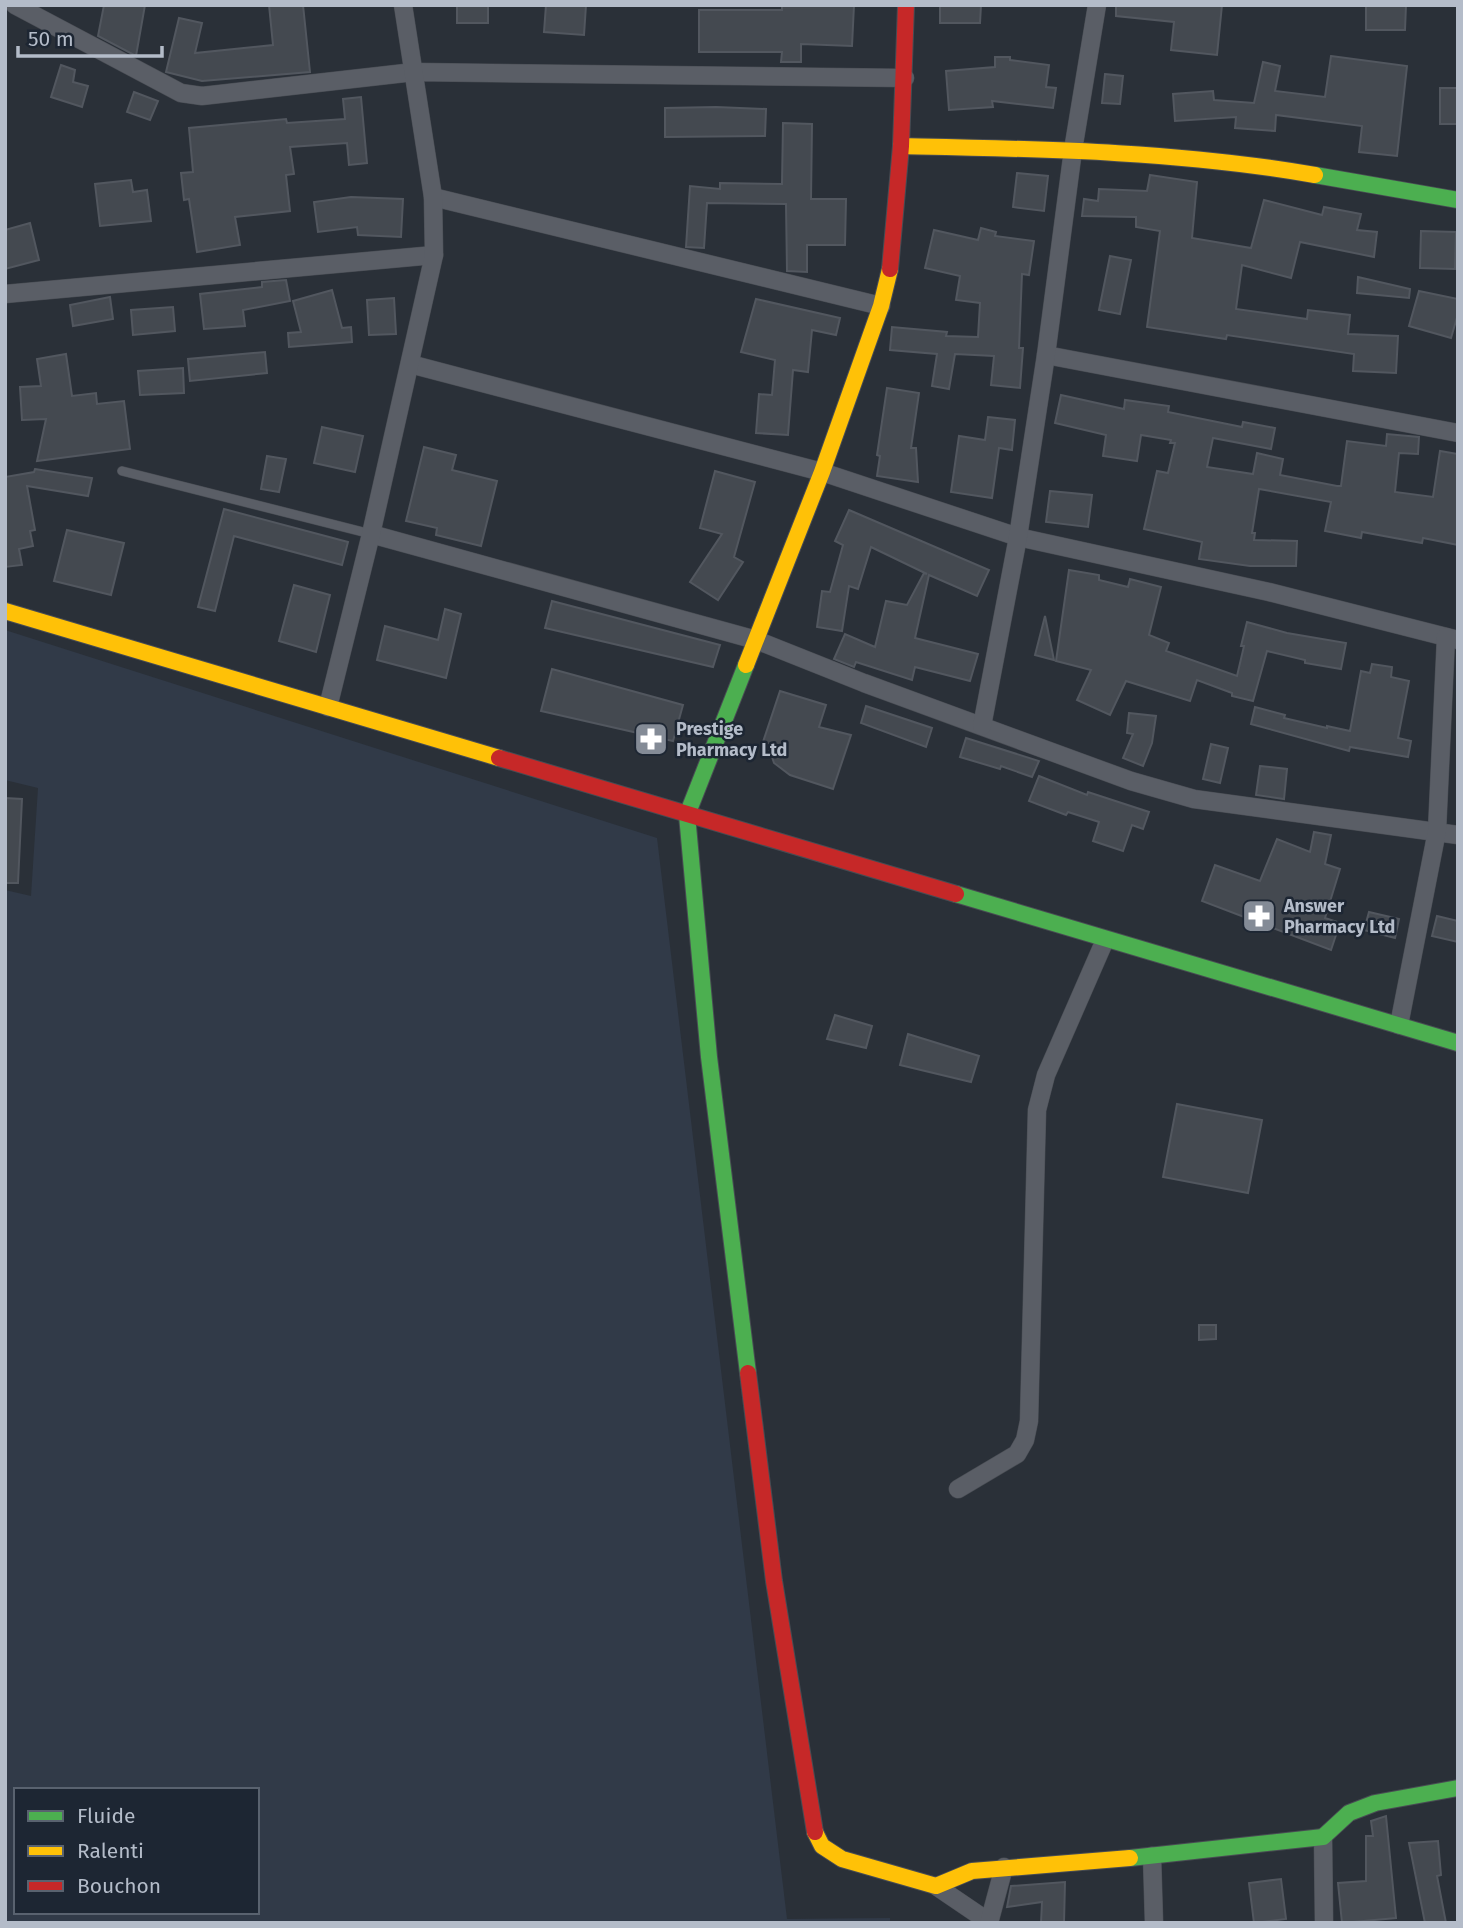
<svg xmlns="http://www.w3.org/2000/svg" width="1463" height="1928" font-family="'Fira Sans',sans-serif">
  <style>
    .airport { fill: #313a48; fill-rule: evenodd }
    .building { fill: #444950; stroke: #52575f; stroke-width: 2 }
    .lines { fill: none; stroke-linecap: round; stroke-linejoin: round }
    .lane-casing { stroke: #484c53; stroke-width: 10 }
    .street-casing { stroke: #484c53; stroke-width: 19 }
    .fast-casing { stroke: #484c53; stroke-width: 18 }
    .slow-casing { stroke: #484c53; stroke-width: 18 }
    .jam-casing { stroke: #484c53; stroke-width: 18 }
    .lane { stroke: #5a5e66; stroke-width: 9 }
    .street { stroke: #5a5e66; stroke-width: 18 }
    .fast { stroke: #4caf50; stroke-width: 16 }
    .slow { stroke: #ffc107; stroke-width: 16 }
    .jam { stroke: #c62828; stroke-width: 16 }
    .labels { text-anchor: middle; stroke-width: 5; stroke-linejoin: round; paint-order: stroke }
    .poi-label { font-size: 18px; font-weight: bold; fill: #b4bcc9; stroke: #1d2633; text-anchor: start }
  </style>
  <rect width="100%" height="100%" fill="#2a3038"/>
  <path class="airport" d="M5 630 657 838 787 1919 890 1918V1923H5V890L31 896 38 788 5 780ZM16 1790H257V1912H16Z"/>
  <g class="building">
    <path d="M104 5H145L136 56 98 36Z"/>
    <path d="M269 5H303L310 72 202 81 166 72 179 18 202 23 195 53 273 45Z"/>
    <rect x="457" y="5" width="31" height="18"/>
    <path d="M546 5H586L584 35 544 32Z"/>
    <path d="M782 5H854L852 46 801 44V62H781L782 52H699V10H782Z"/>
    <path d="M940 5H981L980 23H940Z"/>
    <path d="M1116 5H1222L1217 55 1171 50 1174 22 1116 16Z"/>
    <path d="M1366 5H1406L1405 30H1366Z"/>
    <path d="M1331 56 1407 66 1397 156 1359 152 1362 126 1276 115 1275 131 1235 128 1236 117 1175 121 1173 94 1213 91 1214 100 1254 103 1263 62 1280 66 1275 91 1325 97Z"/>
    <path d="M995 57H1010V60L1049 65 1046 87 1056 88 1053 108 992 101 993 107 949 110 946 71 995 67Z"/>
    <path d="M61 65 75 70 73 82 88 86 82 107 51 97Z"/>
    <path d="M1105 74 1123 76 1120 104 1102 103Z"/>
    <rect x="1440" y="88" width="18" height="36"/>
    <path d="M134 92 158 101 150 120 127 112Z"/>
    <path d="M361 97 367 163 349 165 347 143 290 147 294 174 286 175 290 211 235 217 240 245 197 252 189 199 184 200 181 173 193 172 189 128 286 119 287 123 345 119 343 99Z"/>
    <path d="M716 107 766 109 765 136 665 137V108Z"/>
    <path d="M783 123 812 124 811 199H846L845 245H807V272L787 271 786 204 707 203 704 248 686 247 690 186 720 189V183L782 184Z"/>
    <path d="M1017 173 1048 176 1044 211 1013 207Z"/>
    <path d="M1150 175 1197 182 1192 238 1251 248 1264 200 1322 215 1324 207 1361 214 1357 230 1377 232 1374 257 1300 242 1291 278 1242 265 1236 309 1307 319 1308 310 1350 315 1348 334 1398 336 1396 373 1353 371 1354 354 1227 335 1226 339 1147 327 1160 231 1136 227V217L1082 216 1084 199 1098 201 1099 189 1147 191Z"/>
    <path d="M131 180 133 192 147 190 151 221 100 226 95 184Z"/>
    <path d="M351 197 403 199 401 237 358 235 357 227 318 232 314 202Z"/>
    <path d="M30 223 39 260 5 269V230Z"/>
    <path d="M981 228 996 232 995 236 1034 241 1029 275 1022 274 1019 348H1023L1020 388 991 385 994 356 955 354 949 389 932 386 937 354 890 350 892 327 947 332 946 336 978 337 980 303 956 300 960 276 925 268 934 230 978 240Z"/>
    <path d="M1421 231 1456 232 1455 269 1420 268Z"/>
    <path d="M1110 256 1131 260 1120 314 1099 310Z"/>
    <path d="M1358 277 1410 289 1409 298 1357 293Z"/>
    <path d="M286 280 290 301 243 310 245 326 204 329 200 294 262 287V282Z"/>
    <path d="M332 290 342 328 351 327 352 342 289 347 288 333 301 332 293 301Z"/>
    <path d="M1419 291 1458 299V314L1451 338 1409 326Z"/>
    <path d="M110 297 113 319 73 326 70 305Z"/>
    <path d="M394 298 396 334 369 335 367 300Z"/>
    <path d="M756 299 840 318 836 335 812 330 808 372 793 370 788 435 756 433 759 394 772 395 775 360 741 352Z"/>
    <path d="M173 307 175 331 133 335 131 310Z"/>
    <path d="M265 352 267 373 190 381 188 359Z"/>
    <path d="M66 354 72 396 96 393 97 404 124 401 130 449 37 461 46 419 22 420 20 387 41 386 37 359Z"/>
    <path d="M183 368 184 393 140 395 138 371Z"/>
    <path d="M887 388 919 393 911 448H916L918 482 877 476 880 456 877 455Z"/>
    <path d="M1061 395 1124 409 1125 400 1169 406 1168 412 1242 427 1243 422 1275 428 1271 449 1213 438 1207 467 1253 474 1257 453 1283 459 1280 475 1337 486H1341L1347 441 1386 446 1387 434 1419 437 1418 454 1399 453 1395 492 1433 497 1440 451 1458 454V545L1423 538 1422 543 1362 532 1361 538 1325 531 1331 502 1259 489 1252 533H1255L1254 540 1297 541 1296 566H1250L1199 559 1202 542 1144 529 1157 471 1168 473 1175 443H1170L1171 440 1141 435 1137 461 1103 456 1106 435 1055 423Z"/>
    <path d="M988 417 1015 420 1012 450 999 448 992 498 951 492 959 436 985 440Z"/>
    <path d="M322 427 363 436 355 472 314 463Z"/>
    <path d="M424 447 456 455 452 470 497 481 481 546 436 535 437 528 406 521Z"/>
    <path d="M267 456 286 459 279 492 261 489Z"/>
    <path d="M35 469 92 478 88 496 27 486 35 530 30 531 33 546 19 549 22 565 5 567V477L34 472Z"/>
    <path d="M715 471 755 482 734 557 743 562 718 600 690 582 722 534 700 528Z"/>
    <path d="M1050 491 1092 495 1088 527 1046 522Z"/>
    <path d="M224 509 348 542 342 565 234 536 215 611 198 607Z"/>
    <path d="M849 510 989 570 977 596 929 575 915 638 978 654 970 681 915 667 912 680 856 662 854 667 834 659 845 634 875 647 886 601 907 605 924 573 927 574 871 547 858 589 849 586 842 631 817 627 822 591 830 592 843 545 835 541Z"/>
    <path d="M67 530 124 543 111 595 54 581Z"/>
    <path d="M1069 570 1099 575V580L1128 587 1130 579 1161 587 1149 635 1169 643 1166 651 1237 676 1244 646H1241L1247 622 1287 633 1346 643 1341 669 1305 663V660L1267 651 1253 701 1232 696V693L1197 680 1190 701 1126 681 1110 715 1077 700 1091 670 1056 661Z"/>
    <path d="M294 585 330 595 316 652 279 641Z"/>
    <path d="M552 601 720 645 713 667 545 628Z"/>
    <path d="M445 609 461 614 446 678 377 660 385 626 438 640Z"/>
    <path d="M1045 616 1054 660 1035 655Z"/>
    <path d="M1372 664 1392 667 1391 677 1409 681 1398 738 1411 741 1408 757 1350 747 1349 751 1251 724 1255 707 1285 715 1284 718 1327 728V726L1350 731 1361 671 1370 673Z"/>
    <path d="M552 669 683 705 673 741 541 711Z"/>
    <path d="M780 691 826 705 819 727 851 735 833 789 790 775 774 763 769 748 762 745Z"/>
    <path d="M866 706 932 728 926 747 861 723Z"/>
    <path d="M1129 713 1156 716 1152 743 1143 766 1123 758 1133 734 1127 733Z"/>
    <path d="M966 738 1039 761 1032 777 1001 766 1000 769 960 757Z"/>
    <path d="M1211 744 1228 748 1220 783 1203 779Z"/>
    <path d="M1260 766 1287 769 1284 799 1256 795Z"/>
    <path d="M1039 776 1087 795 1088 792 1149 812 1143 829 1132 825 1123 851 1093 841 1099 822 1068 812 1066 815 1029 801Z"/>
    <path d="M5 798 22 799 18 883H5Z"/>
    <path d="M1314 832 1331 835 1325 864 1340 869 1325 918 1340 923 1331 950 1202 901 1215 865 1260 881 1277 839 1310 852Z"/>
    <path d="M1369 912 1399 919 1395 938 1364 930Z"/>
    <path d="M1437 916 1458 921V942L1432 936Z"/>
    <path d="M835 1015 872 1026 866 1048 827 1039Z"/>
    <path d="M908 1034 979 1056 971 1082 900 1065Z"/>
    <path d="M1177 1104 1262 1120 1248 1193 1163 1177Z"/>
    <path d="M1199 1325H1216V1339L1199 1340Z"/>
    <path d="M1386 1816 1396 1918 1342 1923 1338 1883 1366 1881V1836H1373L1371 1821Z"/>
    <path d="M1438 1841 1441 1875 1437 1876 1446 1923H1425L1409 1843Z"/>
    <path d="M1281 1879 1286 1919 1254 1923 1249 1883Z"/>
    <path d="M1065 1882 1064 1923H1041L1042 1902 1007 1907 1011 1886Z"/>
  </g>
  <g class="lines">
    <g class="lane-casing">
      <path id="lane" d="M122 471 371 534"/>
    </g>
    <g class="street-casing">
      <g id="street">
        <path d="M15 5 181 93 202 96 414 72 905 78"/>
        <path d="M433 197 881 306"/>
        <path d="M5 294 434 255"/>
        <path d="M1046 355 1458 433"/>
        <path d="M410 364 822 472 1018 537 1269 592 1458 640"/>
        <path d="M371 534 756 640 864 683 1131 781 1194 799 1458 835"/>
        <path d="M328 707 371 534 434 255 433 197 403 5"/>
        <path d="M982 726 1018 537 1046 355 1073 150 1097 5"/>
        <path d="M1399 1025 1437 831 1446 637"/>
        <path d="M958 1489 1017 1454 1025 1440 1029 1421 1037 1110 1046 1075 1105 940"/>
        <path d="M1323 1837 1324 1923"/>
        <path d="M1152 1856 1154 1923"/>
        <path d="M936 1886 989 1922"/>
        <path d="M989 1923 1004 1867"/>
      </g>
    </g>
    <g class="fast-casing">
      <g id="fast">
        <path d="M1315 175 1458 200"/>
        <path d="M746 665 687 815 709 1057 748 1373"/>
        <path d="M956 894 1458 1043"/>
        <path d="M1130 1858 1323 1837 1349 1813 1375 1803 1458 1788"/>
      </g>
    </g>
    <g class="slow-casing">
      <g id="slow">
        <path d="M901 146C1040 149 1179 151 1315 175"/>
        <path d="M5 611 499 758"/>
        <path d="M746 665 822 472 881 306 890 269"/>
        <path d="M815 1832 822 1846 842 1859 936 1886 972 1871 1130 1858"/>
      </g>
    </g>
    <g class="jam-casing">
      <g id="jam">
        <path d="M890 269 901 146 906 5"/>
        <path d="M499 758 956 894"/>
        <path d="M748 1373 774 1581 815 1832"/>
      </g>
    </g>
    <use href="#lane" class="lane"/>
    <use href="#street" class="street"/>
    <use href="#fast" class="fast"/>
    <use href="#slow" class="slow"/>
    <use href="#jam" class="jam"/>
  </g>
  <defs>
    <g id="pharmacy-square" transform="scale(1.75)"><rect x="-9" y="-9" width="18" height="18" rx="4" fill="#848b96" stroke="#1d2633"/><path d="M-2-6h4v4h4v4h-4v4h-4v-4h-4v-4h4Z" fill="#fff"/></g>
  </defs>
  <g fill-rule="evenodd">
    <use href="#pharmacy-square" x="651" y="739"/>
    <use href="#pharmacy-square" x="1259" y="916"/>
  </g>
  <g class="labels">
    <g class="poi-label">
      <text x="676" y="735">Prestige<tspan x="676" dy="21">Pharmacy Ltd</tspan></text>
      <text x="1284" y="912">Answer<tspan x="1284" dy="21">Pharmacy Ltd</tspan></text>
    </g>
  </g>
  <rect width="1463" height="1928" fill="none" stroke="#b4bcc9" stroke-width="14"/>
  <rect x="14" y="1788" width="245" height="126" fill="#1d2633" stroke="#59626f" stroke-width="2"/>
  <rect x="28" y="1811" width="35" height="10" fill="#4caf50" stroke="#59626f" stroke-width="2"/>
  <text x="77" y="1823" font-size="21" fill="#b4bcc9">Fluide</text>
  <rect x="28" y="1846" width="35" height="10" fill="#ffc107" stroke="#59626f" stroke-width="2"/>
  <text x="77" y="1858" font-size="21" fill="#b4bcc9">Ralenti</text>
  <rect x="28" y="1881" width="35" height="10" fill="#c62828" stroke="#59626f" stroke-width="2"/>
  <text x="77" y="1893" font-size="21" fill="#b4bcc9">Bouchon</text>
  <path d="M18 46v10h144v-10" fill="none" stroke="#b4bcc9" stroke-width="3.5"/>
  <text x="28" y="46" font-size="21" fill="#b4bcc9" stroke="#1d2633" stroke-width="5" paint-order="stroke">50 m</text>
</svg>
